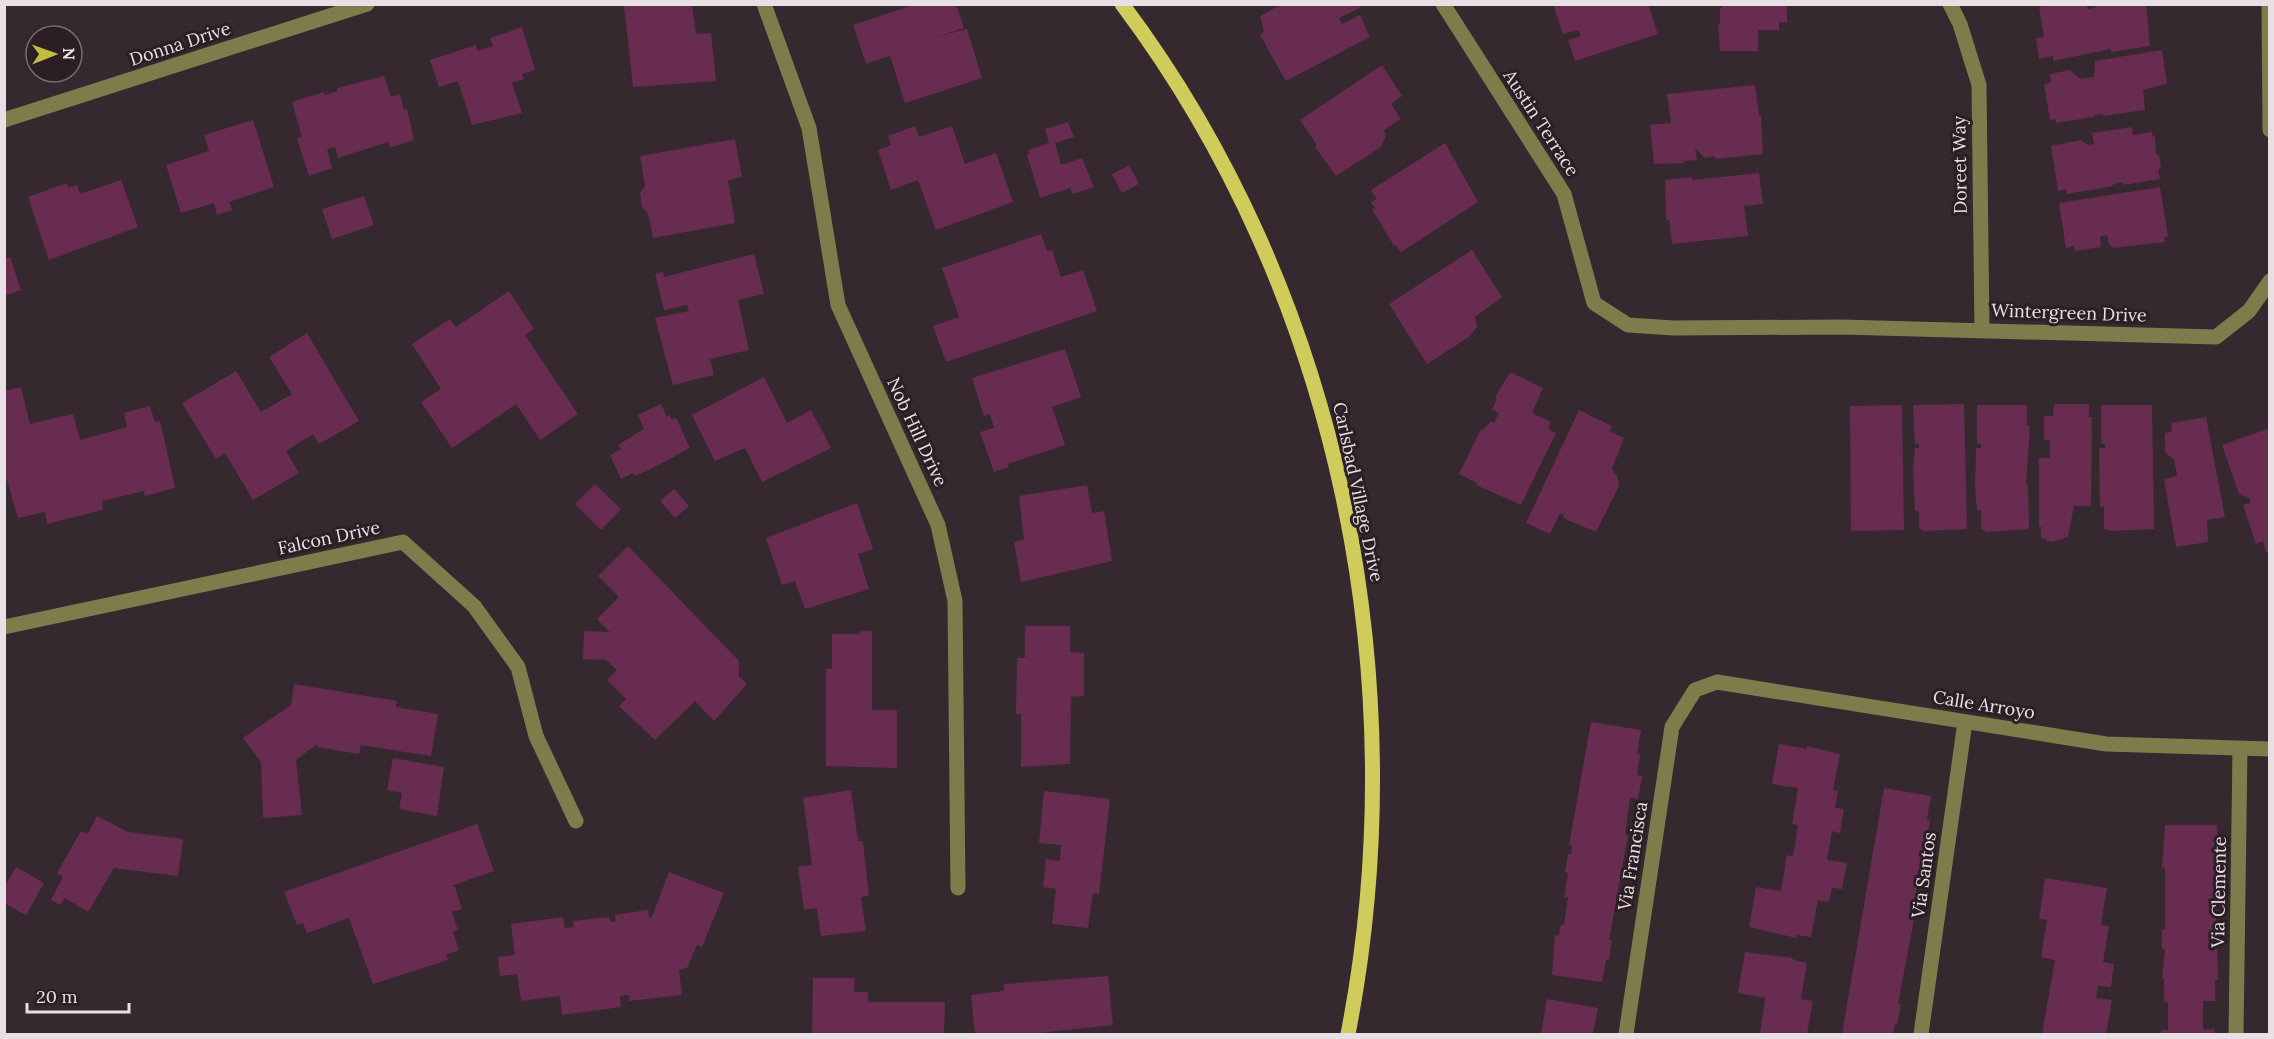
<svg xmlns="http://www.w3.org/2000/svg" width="2274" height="1039" font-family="Lora,serif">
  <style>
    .building { fill: #682c50 }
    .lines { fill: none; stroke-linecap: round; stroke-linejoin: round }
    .minor { stroke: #7d7c4a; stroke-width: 15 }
    .major { stroke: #cfcc5c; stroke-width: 15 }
    .labels { text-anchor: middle; stroke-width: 6; stroke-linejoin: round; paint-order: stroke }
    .street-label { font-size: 18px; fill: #e9e0e5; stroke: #2b1e25 }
  </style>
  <rect width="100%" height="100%" fill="#35282f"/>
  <g class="building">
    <path d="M692 4 696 34 711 33 716 81 633 87 624 6Z"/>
    <path d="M916 4H956L964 28 936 37 967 29 982 78 905 103 890 56 866 64 853 25Z"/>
    <path d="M1282 4H1358L1360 8 1339 18 1342 24 1360 15 1370 37 1286 81 1260 35 1264 32 1260 16Z"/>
    <path d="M1553 4H1648L1658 34 1575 61 1568 40 1581 36 1578 30 1563 34Z"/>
    <path d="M1724 4H1787V22H1779V30H1758V51H1720L1718 24H1720V9Z"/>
    <path d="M2052 4H2086L2088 9 2095 8V4H2146L2150 46 2111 52V49L2053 61V56L2039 59 2036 38 2044 37 2039 7Z"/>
    <path d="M522 27 535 70 522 74 524 79 512 83 522 113 472 125 458 81 439 87 430 60 476 45 477 51 493 46 490 38Z"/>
    <path d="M2162 50 2167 84 2143 90 2145 110 2103 116V114L2094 115 2095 117 2056 123 2055 119 2050 120 2044 84 2051 83 2050 74 2070 70 2080 79 2094 77 2095 61Z"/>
    <path d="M1382 65 1402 96 1391 104 1401 119 1384 130 1386 136 1381 147 1336 176 1315 147 1317 145 1300 120Z"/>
    <path d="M384 76 391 97 400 94 404 110 407 109 414 140 390 148 388 142 338 158 335 147 327 149 332 168 309 176 297 138 302 137 292 102 324 92 325 95 338 91 337 88Z"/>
    <path d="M1755 85 1759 116 1761 115 1763 154 1715 159V156L1705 158 1695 148 1697 160 1684 161V163L1654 164 1650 125 1671 123 1667 94Z"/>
    <path d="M253 120 274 187 229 202 232 210 217 215 214 203 181 213 166 165 209 151 204 135Z"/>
    <path d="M1068 122 1074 137 1055 143 1061 165 1082 158 1094 187 1073 194 1070 188 1040 198 1027 155 1030 153 1028 150 1049 143 1045 129Z"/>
    <path d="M915 126 919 137 952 126 965 164 996 153 1013 202 936 230 918 180 891 190 878 150 891 145 888 136Z"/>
    <path d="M2132 127 2133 135 2152 132 2153 137 2155 136 2156 154 2159 156 2161 167 2158 170 2160 179 2123 185V182L2113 184V186L2067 194 2066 189 2058 191 2051 146 2081 140 2088 145 2094 144 2092 133Z"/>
    <path d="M735 139 742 177 728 180 735 223 653 238 648 213 642 207 640 193 645 186 640 156Z"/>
    <path d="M1445 143 1478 202 1401 252 1396 245 1394 246 1372 209 1375 208 1371 202 1377 199 1371 190Z"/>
    <path d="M1129 165 1139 184 1122 193 1112 174Z"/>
    <path d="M1759 173 1763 204 1744 206 1748 236 1672 244 1669 220H1666L1665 180 1692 177V180Z"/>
    <path d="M121 180 138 227 49 260 28 197 67 183 68 188 77 185 80 194Z"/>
    <path d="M2160 187 2168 237H2164L2165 242 2113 248 2109 244 2107 235 2100 237 2101 247 2075 251 2074 246 2066 248 2059 203Z"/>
    <path d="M364 196 374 225 332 239 322 209Z"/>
    <path d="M1041 234 1047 251 1052 250 1061 277 1083 270 1097 311 946 362 933 326 959 317 942 268Z"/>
    <path d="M1472 250 1502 297 1475 317 1477 327 1469 337 1427 364 1389 304Z"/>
    <path d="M754 254 764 294 738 300 749 350 710 359 714 375 673 385 655 318 689 311 687 305 664 310 655 274 663 272 664 277Z"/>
    <path d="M10 257 21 290 4 296V259Z"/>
    <path d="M509 291 534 329 525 335 578 414 540 440 516 404 452 448 421 402 441 389 412 344 450 319 456 327Z"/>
    <path d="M307 333 359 421 319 444 313 434 286 451 299 473 253 500 225 453 216 459 182 403 236 371 261 412 292 394 269 357Z"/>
    <path d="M1065 349 1081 397 1052 407 1065 445 1008 464 1009 467 994 472 980 432 994 428 990 414 984 416 972 378Z"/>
    <path d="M1510 372 1543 388 1532 413 1551 422 1548 429 1556 433 1521 505 1476 485 1477 483 1459 474 1481 429 1483 430 1491 421 1494 423 1499 413 1492 409 1497 398 1495 397Z"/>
    <path d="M764 377 787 423 811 410 831 448 762 482 745 448 715 461 692 415Z"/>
    <path d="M21 387 30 424 73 414 80 440 127 427 124 413 150 406 155 422 160 421 175 488 145 496 144 491 102 501 103 510 47 524 45 512 18 518 4 470V391Z"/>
    <path d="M661 404 667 417 669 415 672 420 676 418 690 448 649 470 634 476 633 473 621 479 610 455 621 449 618 445 644 429 638 415Z"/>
    <path d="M1964 404 1967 529 1924 531 1919 529V511H1915L1913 470 1915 448H1919V444H1915L1913 405Z"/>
    <path d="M2054 404H2089V417H2092L2091 506H2074L2068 537 2051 542 2041 538V526L2039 527V458H2050V440H2044V416H2053Z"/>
    <path d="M1902 405 1904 530 1851 531 1850 406Z"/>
    <path d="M1977 405H2027V426H2030L2026 484 2028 485 2029 529 1987 532 1981 529V510H1977L1975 487 1976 448H1981V444H1977Z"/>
    <path d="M2101 405H2152L2154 529 2111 531 2104 529V507H2100L2099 448H2105V443L2101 444Z"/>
    <path d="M1579 410 1612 426 1609 431 1624 438 1612 469 1617 476 1619 486 1596 532 1563 518 1564 515 1560 513 1550 534 1526 523Z"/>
    <path d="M2206 417 2225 517 2207 520 2208 542 2176 547 2164 479 2177 476 2174 460 2165 452V433L2172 431 2171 423Z"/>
    <path d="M2270 428V551L2266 552 2263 541 2256 544 2243 505 2251 503 2249 498 2239 494 2222 445Z"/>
    <path d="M595 484 621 509 601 530 575 504Z"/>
    <path d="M1087 485 1092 513 1104 511 1112 561 1021 582 1014 542 1024 540 1019 496Z"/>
    <path d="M674 489 689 506 675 518 660 501Z"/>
    <path d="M857 503 873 549 858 554 869 589 805 609 795 581 782 585 766 538Z"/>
    <path d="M628 546 739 661V676L747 684 714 721 695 701 655 740 619 706 626 699 607 680 617 670 606 660 583 659 584 631 610 632 597 619 619 597 598 576Z"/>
    <path d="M1025 626H1070V652L1084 653V696L1071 697 1070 764 1021 767V714H1016L1017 658H1025Z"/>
    <path d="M860 631H872V710H897V768L826 766V669H832V634H860Z"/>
    <path d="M294 684 397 701 396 707 438 714 431 756 361 745 359 754 317 747V744L296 760 302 815 263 818 261 762 243 738 291 705Z"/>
    <path d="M1591 722 1641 730 1637 754 1640 755 1637 775 1642 776 1638 799 1630 798 1625 835H1628L1609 940H1612L1609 960H1606L1602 982 1552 975 1555 935 1559 936 1561 924 1564 925 1568 897H1564L1568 873 1565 872 1568 854H1571L1572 845H1569Z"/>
    <path d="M1779 744 1807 749V746L1840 754 1833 790 1838 791 1835 808 1844 809 1840 833 1832 831 1827 860 1847 863 1842 889 1832 888 1829 902 1818 900 1811 937 1797 935 1796 938 1749 927 1756 887 1781 891 1787 855 1793 856 1798 825 1792 824 1798 788 1772 784Z"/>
    <path d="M393 758 444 767 437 816 399 809 402 793 387 790Z"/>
    <path d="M1884 788 1931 796 1927 819 1930 820 1927 840 1932 841 1928 864 1921 863 1915 898H1918L1898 1004 1901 1005 1897 1024H1895L1893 1034H1842Z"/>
    <path d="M851 790 858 841H863L865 861 869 896 861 897 866 931 821 936 817 908 804 910 798 867 812 865 803 798Z"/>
    <path d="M1044 791 1110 799 1099 894 1093 893 1088 928 1052 924 1056 889 1043 887 1046 859 1060 861 1061 845 1039 843Z"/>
    <path d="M97 816 128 832 183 839 178 876 114 868 88 912 65 898 60 905 51 900 63 877 57 873 81 831 88 834Z"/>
    <path d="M477 824 494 871 451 886 455 887 462 909 452 912 458 930 453 932 459 950 446 955 448 960 373 984 349 918 307 933 303 923 297 925 284 892Z"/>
    <path d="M2165 825H2217L2219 869H2224V893H2216L2218 980H2215V1001H2203V1030L2214 1029 2215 1034H2161V1030H2168V1002H2164V978H2162L2165 949H2162V930H2165V867L2162 868Z"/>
    <path d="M16 867 44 883 26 915 4 903V888Z"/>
    <path d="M669 872 724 893 702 947 697 945 687 968 679 970 682 995 629 1001V995L620 996 621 1007 562 1015 560 996 521 1001 517 974 500 976 498 957 515 955 511 924 563 917 565 928 574 927 573 921 609 917 610 922 616 921 615 915 648 910 649 917H652Z"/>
    <path d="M2045 878 2107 888 2101 925 2109 926 2103 962 2114 964 2111 987 2098 986 2096 998 2112 1000 2106 1034H2042L2055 960 2041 957 2047 920 2039 919Z"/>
    <path d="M1745 952 1793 958V960L1807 963 1801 999 1813 1001 1807 1034H1760L1765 998 1738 993Z"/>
    <path d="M1108 976 1113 1025 1030 1034H975L971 995 1004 991V984Z"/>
    <path d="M813 978H855L854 992H868V1002H945L944 1034H812Z"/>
    <path d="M1547 999 1598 1008 1593 1034H1541Z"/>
  </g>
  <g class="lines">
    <g class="minor">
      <path d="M764 4 809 128 838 305 938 525 955 601 958 888"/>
      <path d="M1443 4 1564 194 1594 303 1628 325 1674 328 1842 327 2216 337 2249 311 2270 281"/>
      <path d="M1950 4 1960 24 1979 85 1982 330"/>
      <path d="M2269 4 2270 130"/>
      <path d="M4 120 367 4"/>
      <path d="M4 627 403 542 474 606 518 667 536 736 576 821"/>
      <path d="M1626 1034 1672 727 1695 690 1717 682 2106 744 2270 749"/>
      <path d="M1921 1034 1965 722"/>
      <path d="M2236 1034 2240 749"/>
    </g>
    <path class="major" d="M1122 4C1340 294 1417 681 1348 1034"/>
  </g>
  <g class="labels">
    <g class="street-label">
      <text transform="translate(180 44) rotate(-18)" y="6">Donna Drive</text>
      <text transform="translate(1541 123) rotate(57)" y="6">Austin Terrace</text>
      <text transform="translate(1960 165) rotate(-91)" y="6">Doreet Way</text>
      <text transform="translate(2069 313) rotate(2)" y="6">Wintergreen Drive</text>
      <text transform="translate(917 432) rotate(65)" y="6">Nob Hill Drive</text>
      <text transform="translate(1358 492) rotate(78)" y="6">Carlsbad Village Drive</text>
      <text transform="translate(329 538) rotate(-12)" y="6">Falcon Drive</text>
      <text transform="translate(1984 705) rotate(9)" y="6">Calle Arroyo</text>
      <text transform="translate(1633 856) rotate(-81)" y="6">Via Francisca</text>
      <text transform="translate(1924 875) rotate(-82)" y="6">Via Santos</text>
      <text transform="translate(2219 892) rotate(-89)" y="6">Via Clemente</text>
    </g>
  </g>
  <rect width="2274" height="1039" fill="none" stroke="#e9e0e5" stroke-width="12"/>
  <g transform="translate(54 54) rotate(89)"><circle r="28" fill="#2b1e25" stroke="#776c72" stroke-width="1.5"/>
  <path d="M0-4.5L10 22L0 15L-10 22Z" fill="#c2bd3f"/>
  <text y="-9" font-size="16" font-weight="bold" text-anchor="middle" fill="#e9e0e5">N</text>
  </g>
  <path d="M27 1003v9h102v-9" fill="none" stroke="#e9e0e5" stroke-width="3"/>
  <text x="36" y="1003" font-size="18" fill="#e9e0e5" stroke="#2b1e25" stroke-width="4.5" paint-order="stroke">20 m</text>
</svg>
